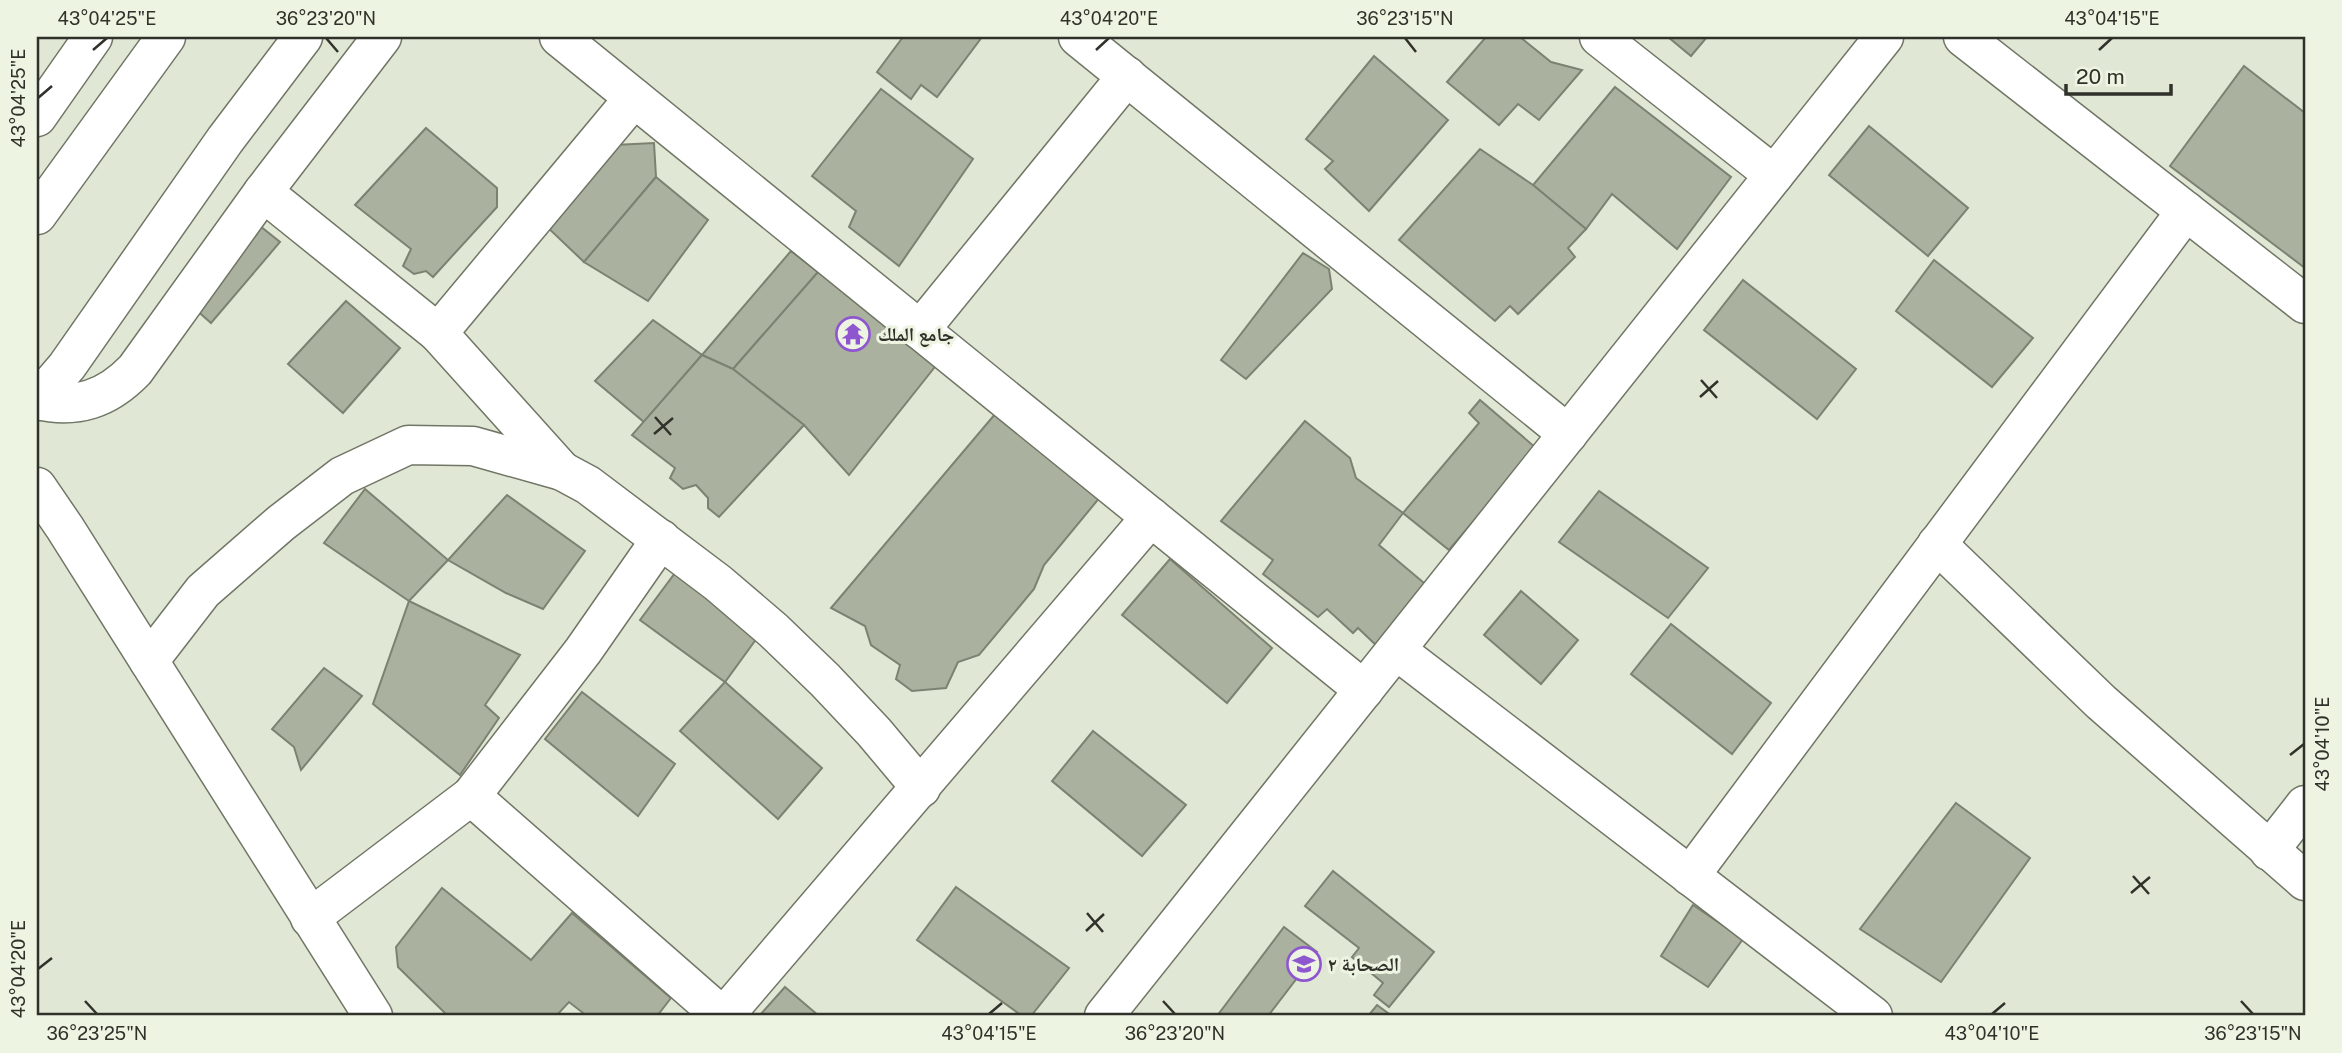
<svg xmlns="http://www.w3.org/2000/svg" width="2342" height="1053" font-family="'Public Sans','Noto Naskh Arabic',sans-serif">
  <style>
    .building { fill: #abb19f; stroke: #7c8271; stroke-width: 2 }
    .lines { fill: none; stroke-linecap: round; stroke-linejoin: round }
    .minor-casing { stroke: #707665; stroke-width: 41 }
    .major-casing { stroke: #707665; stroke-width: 41 }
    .minor { stroke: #fff; stroke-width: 38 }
    .major { stroke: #fff; stroke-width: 38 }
    .ticks { fill: none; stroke: #2f312a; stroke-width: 2.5 }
    .labels { text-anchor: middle; stroke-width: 6; stroke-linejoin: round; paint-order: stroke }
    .poi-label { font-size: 19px; font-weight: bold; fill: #2f312a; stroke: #edf4e1; text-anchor: start }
    .neatline { fill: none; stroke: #2f312a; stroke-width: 2.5 }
    .ticks-label { font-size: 18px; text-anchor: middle; fill: #2f312a }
  </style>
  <rect width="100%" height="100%" fill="#e0e7d4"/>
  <g class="building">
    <path d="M903 37H982L937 97 921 85 911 99 877 72Z"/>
    <path d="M1486 37H1520L1551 62 1582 70 1539 120 1518 104 1499 125 1447 82Z"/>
    <path d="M1668 37H1707L1691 56Z"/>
    <path d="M1374 56 1448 120 1369 211 1325 169 1333 161 1306 139Z"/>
    <path d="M2244 66 2305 113V268L2170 166Z"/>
    <path d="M1615 87 1731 177 1677 249 1612 194 1586 229 1533 185Z"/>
    <path d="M881 89 973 159 899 266 849 227 856 211 812 176Z"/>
    <path d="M1869 126 1968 208 1928 256 1829 175Z"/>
    <path d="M426 128 497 188V207L433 277 426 271 414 274 403 266 411 249 355 205Z"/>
    <path d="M654 143 656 177 584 262 544 224 614 145Z"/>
    <path d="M1480 149 1533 185 1586 229 1568 248 1575 257 1518 314 1510 306 1495 321 1399 240Z"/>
    <path d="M656 177 708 220 648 301 584 262Z"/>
    <path d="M250 218 280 242 211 323 185 300Z"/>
    <path d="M791 251 818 272 733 369 702 355Z"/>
    <path d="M1303 253 1329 269 1332 289 1246 379 1221 360Z"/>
    <path d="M1934 260 2033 338 1992 387 1896 311Z"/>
    <path d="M818 272 882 318 938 363 849 475 804 425 733 369Z"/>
    <path d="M1743 280 1856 369 1817 419 1704 330Z"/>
    <path d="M346 301 400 348 343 413 288 364Z"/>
    <path d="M653 320 702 355 644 422 595 381Z"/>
    <path d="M702 355 733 369 804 425 719 517 708 508V498L696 485 683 489 670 478 675 468 632 435Z"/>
    <path d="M1480 400 1536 448 1449 550 1403 513 1479 423 1469 413Z"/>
    <path d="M996 413 1101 496 1044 565 1034 589 979 655 958 662 946 688 912 691 896 679 900 665 871 645 865 626 831 608Z"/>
    <path d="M1305 421 1350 458 1356 478 1403 513 1379 545 1430 588 1379 648 1358 628 1353 633 1327 609 1318 617 1263 574 1273 560 1221 521Z"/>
    <path d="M365 489 448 560 409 601 324 543Z"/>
    <path d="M1599 491 1708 568 1668 618 1559 542Z"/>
    <path d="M507 495 585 551 543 609 506 593 448 560Z"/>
    <path d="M1170 559 1272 648 1227 703 1122 615Z"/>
    <path d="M681 565 765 627 725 682 640 620Z"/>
    <path d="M1521 591 1578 640 1541 684 1484 635Z"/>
    <path d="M409 601 520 655 485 705 499 718 460 775 373 704Z"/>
    <path d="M1671 624 1771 703 1732 754 1631 674Z"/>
    <path d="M324 668 362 696 301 770 294 747 272 729Z"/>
    <path d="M725 682 822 768 778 819 680 731Z"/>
    <path d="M582 692 675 764 638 816 545 739Z"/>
    <path d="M1093 731 1186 805 1142 856 1052 781Z"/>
    <path d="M1956 803 2030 858 1941 982 1860 929Z"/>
    <path d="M1333 871 1434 952 1389 1007 1374 995 1383 983 1352 957 1359 948 1305 906Z"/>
    <path d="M956 887 1069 968 1031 1016H1022L917 940Z"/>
    <path d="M442 888 531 960 572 913 671 998 657 1016H587L569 1002 556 1016H448L398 967 396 947Z"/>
    <path d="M1693 905 1743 939 1708 987 1661 956Z"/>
    <path d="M1284 927 1317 952 1268 1016H1217Z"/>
    <path d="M785 987 819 1016H759Z"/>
    <path d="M1377 1005 1392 1016H1368Z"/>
  </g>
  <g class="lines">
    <g class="minor-casing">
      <g id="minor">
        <path d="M559 37 1364 690"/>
        <path d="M1078 37 1568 434"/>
        <path d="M1599 37 1774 175"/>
        <path d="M1963 37 2305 304"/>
        <path d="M37 117 93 37"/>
        <path d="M263 192 438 333"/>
        <path d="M920 330 1127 76"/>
        <path d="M37 400C77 409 107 399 135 370L263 192 382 37"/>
        <path d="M562 471 438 333 634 98"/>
        <path d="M37 487 65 528 373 1016"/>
        <path d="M1937 544 2101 702 2305 881"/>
        <path d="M1396 650 1873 1016"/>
        <path d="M149 661 203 591 281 523 342 476 408 445 473 446 562 471 588 485 718 583 773 630 825 680 874 732 921 788"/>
        <path d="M471 796 722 1016"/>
        <path d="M2269 851 2305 805"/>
        <path d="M1690 876 2186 211"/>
        <path d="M310 918 471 796 583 651 661 539"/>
        <path d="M724 1016 1151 517"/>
        <path d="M1104 1016 1884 37"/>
      </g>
    </g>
    <g class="major-casing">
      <g id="major">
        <path d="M37 215 166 37"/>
        <path d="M37 401 67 366 225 140 303 37"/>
      </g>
    </g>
    <use href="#minor" class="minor"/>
    <use href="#major" class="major"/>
  </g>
  <path class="ticks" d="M326 38 338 52M1405 38 1416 52M93 50 107 38M1096 50 1109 38M2099 50 2112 38M38 98 52 86M1701 380 1717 398M1700 397 1718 381M655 417 671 435M654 434 673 418M2290 755 2304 744M2133 876 2149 894M2131 893 2150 877M1087 913 1103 932M1086 931 1104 914M38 969 52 958M85 1001 97 1014M1163 1001 1175 1014M2241 1001 2253 1014M989 1014 1002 1003M1992 1014 2005 1003"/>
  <defs>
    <g id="temple-ring" transform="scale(1.75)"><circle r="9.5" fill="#edf4e1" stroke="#8f57cf" stroke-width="1.5"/><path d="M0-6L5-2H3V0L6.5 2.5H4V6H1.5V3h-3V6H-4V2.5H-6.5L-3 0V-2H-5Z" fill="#8f57cf"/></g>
    <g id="school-ring" transform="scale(1.75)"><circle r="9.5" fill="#edf4e1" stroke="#8f57cf" stroke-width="1.5"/><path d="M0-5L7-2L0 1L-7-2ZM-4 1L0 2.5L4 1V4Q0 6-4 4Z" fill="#8f57cf"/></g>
  </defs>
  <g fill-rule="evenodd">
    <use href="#temple-ring" x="853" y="334"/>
    <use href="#school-ring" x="1304" y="964"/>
  </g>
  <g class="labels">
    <g class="poi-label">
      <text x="878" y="341">جامع الملك</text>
      <text x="1328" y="971">الصحابة ٢</text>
    </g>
  </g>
  <rect width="2342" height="1053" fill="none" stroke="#edf4e1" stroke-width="77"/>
  <path d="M2066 84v10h105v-10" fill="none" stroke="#2f312a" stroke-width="3.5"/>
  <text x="2076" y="84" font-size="21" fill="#2f312a" stroke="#edf4e1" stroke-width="5" paint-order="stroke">20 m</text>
  <rect x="38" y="38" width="2266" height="976" class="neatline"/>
  <g class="ticks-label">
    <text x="107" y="25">43°04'25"E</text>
    <text x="326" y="25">36°23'20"N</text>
    <text x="1109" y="25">43°04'20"E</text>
    <text x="1405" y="25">36°23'15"N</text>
    <text x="2112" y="25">43°04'15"E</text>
    <text transform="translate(19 98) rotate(-90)" y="6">43°04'25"E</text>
    <text transform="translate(2323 744) rotate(-90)" y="6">43°04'10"E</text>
    <text transform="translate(19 969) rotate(-90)" y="6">43°04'20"E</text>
    <text x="97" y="1040">36°23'25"N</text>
    <text x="989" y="1040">43°04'15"E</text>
    <text x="1175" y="1040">36°23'20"N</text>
    <text x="1992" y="1040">43°04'10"E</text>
    <text x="2253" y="1040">36°23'15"N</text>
  </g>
</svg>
